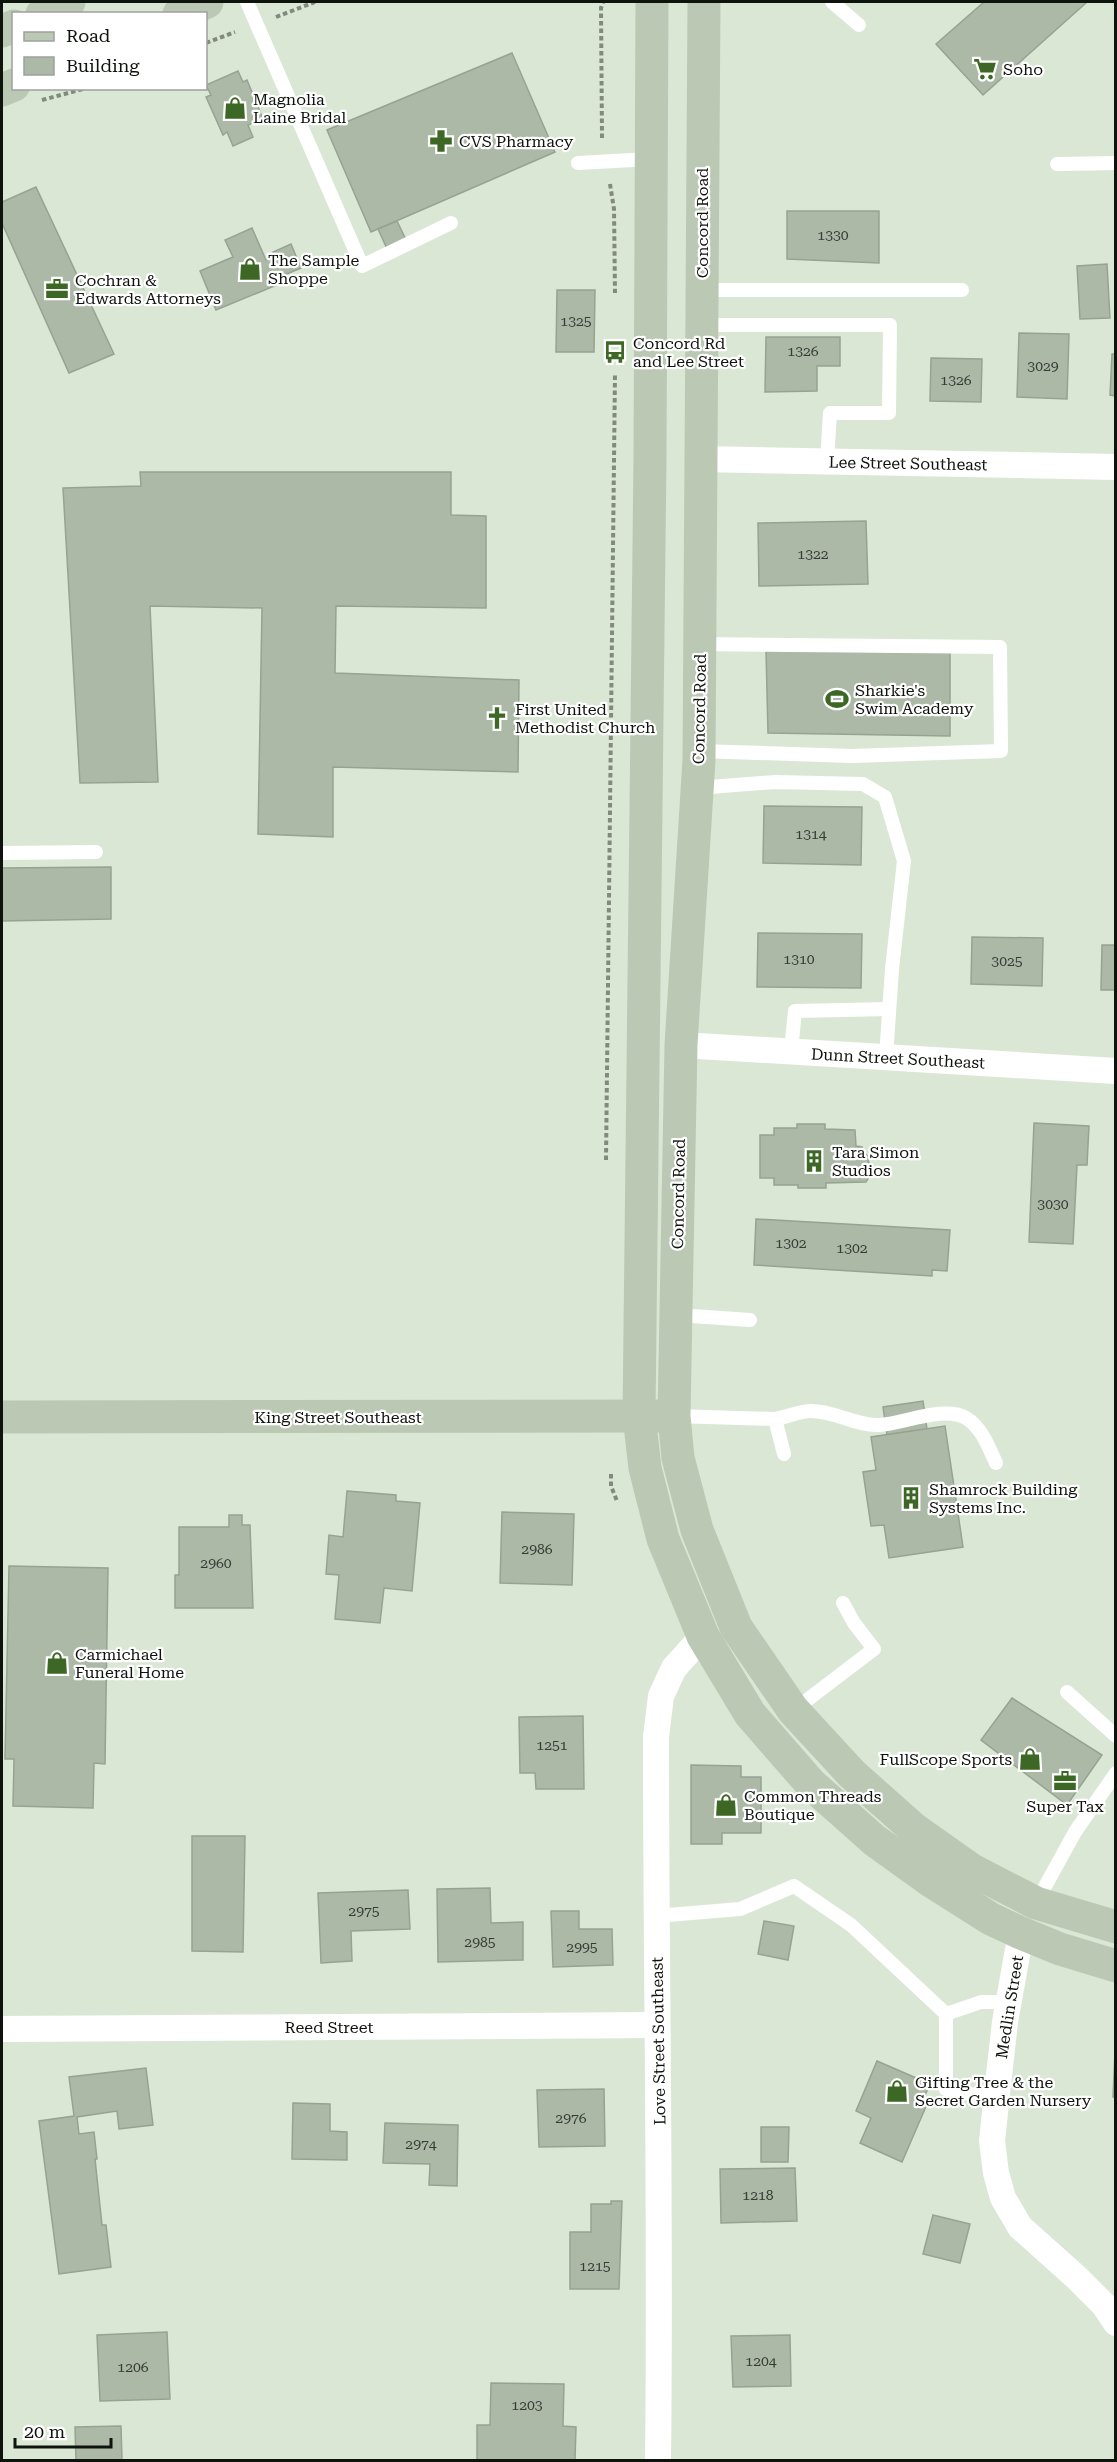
<svg xmlns="http://www.w3.org/2000/svg" width="1117" height="2462" font-family="'Roboto Serif',serif">
  <style>
    .building { fill: #adb9a7; stroke: #97a392; stroke-width: 1.5 }
    .lines { fill: none; stroke-linecap: round; stroke-linejoin: round }
    .path { stroke: #828a7e; stroke-width: 4; stroke-dasharray: 4.5 3; stroke-linecap: butt }
    .lane { stroke: #fff; stroke-width: 14 }
    .street { stroke: #fff; stroke-width: 26 }
    .secondary { stroke: #bbc9b4; stroke-width: 33 }
    .labels { text-anchor: middle; stroke-width: 4.5; stroke-linejoin: round; paint-order: stroke }
    .number-label { font-size: 14px; fill: #363c34 }
    .poi-label { font-size: 16px; fill: #0f130d; stroke: #fff; text-anchor: start }
    .street-label { font-size: 16px; fill: #0f130d; stroke: #fff }
  </style>
  <rect width="100%" height="100%" fill="#dbe7d5"/>
  <g class="building">
    <path d="M984 2H1087L983 95 936 44Z"/>
    <path d="M512 53 555 152 371 232 327 130Z"/>
    <path d="M238 71 243 82 247 80 263 119 248 125 253 137 233 146 227 132 223 135 206 97 211 95 206 85Z"/>
    <path d="M36 187 114 354 69 373 2 223V202Z"/>
    <path d="M787 211H879V263L787 259Z"/>
    <path d="M397 221 407 242 388 251 378 229Z"/>
    <path d="M252 228 266 260 275 256 273 252 291 244 301 268 277 278 279 284 216 310 200 271 233 257 225 240Z"/>
    <path d="M1107 264 1110 318 1080 319 1077 266Z"/>
    <path d="M557 290H595L594 352H556Z"/>
    <path d="M1019 333 1069 334 1067 399 1017 397Z"/>
    <path d="M766 337H840V366H817V391L765 392Z"/>
    <path d="M1112 354H1116V396L1110 395Z"/>
    <path d="M931 358 982 359 981 402 930 401Z"/>
    <path d="M140 472H451V515L486 516V608L336 606 335 673 519 680 518 772 333 767V837L258 834 262 608 150 606 158 782 80 783 63 488 141 486Z"/>
    <path d="M866 521 868 584 759 586 758 523Z"/>
    <path d="M766 651 950 653V736L768 733Z"/>
    <path d="M764 806 862 807 861 865 763 863Z"/>
    <path d="M111 867V919L2 921V868Z"/>
    <path d="M758 933 862 934 861 988 757 987Z"/>
    <path d="M972 937 1043 938 1042 986 971 984Z"/>
    <path d="M1102 945H1116V990H1101Z"/>
    <path d="M1034 1123 1089 1126 1087 1165H1077L1073 1244 1029 1242Z"/>
    <path d="M797 1124H825V1129L855 1130 856 1146 862 1147V1153L867 1155 870 1167V1175L866 1182 826 1183V1188H798V1185H774V1178H760V1135H774V1128H797Z"/>
    <path d="M756 1219 950 1230 947 1271 932 1270V1276L754 1265Z"/>
    <path d="M923 1401 927 1429 887 1435 883 1407Z"/>
    <path d="M945 1426 963 1547 889 1558 884 1525 871 1526 863 1472 876 1470 871 1437Z"/>
    <path d="M347 1491 396 1495V1501L420 1503 412 1591 384 1588 380 1623 335 1619 339 1575 326 1574 329 1535 343 1537Z"/>
    <path d="M502 1512 574 1514 572 1585 500 1583Z"/>
    <path d="M229 1515H242V1525H250L253 1608H175V1575H179V1527H229Z"/>
    <path d="M9 1566 108 1568 105 1764 94 1763 93 1808 13 1806 14 1759H5Z"/>
    <path d="M1012 1698 1102 1755 1067 1805 981 1740Z"/>
    <path d="M583 1716 584 1789H536L535 1773H520L519 1717Z"/>
    <path d="M691 1765 741 1766V1777H761V1833H722V1844H691Z"/>
    <path d="M192 1836H245L243 1952 192 1951Z"/>
    <path d="M490 1888 491 1923 523 1922V1960L438 1962 437 1889Z"/>
    <path d="M408 1890 410 1929 351 1931 352 1961 321 1963 318 1893Z"/>
    <path d="M551 1911H579V1929H612L613 1965 553 1967Z"/>
    <path d="M764 1921 794 1926 788 1960 758 1954Z"/>
    <path d="M1115 2051H1116V2097H1113Z"/>
    <path d="M877 2061 930 2084 923 2100 928 2102 902 2162 860 2143 871 2118 856 2111Z"/>
    <path d="M146 2068 153 2125 119 2129 117 2111 77 2117 79 2134 94 2132 97 2159H95L102 2225H106L111 2267 59 2274 39 2121 74 2116 69 2077Z"/>
    <path d="M604 2089 605 2146 539 2147 537 2090Z"/>
    <path d="M293 2103 330 2104V2131L347 2132V2160L292 2159Z"/>
    <path d="M385 2123 458 2125 457 2186 429 2185 430 2164 383 2163Z"/>
    <path d="M761 2127H789L788 2162H761Z"/>
    <path d="M795 2168 797 2221 721 2223 720 2169Z"/>
    <path d="M611 2201H622L619 2289H570V2232H591V2204H611Z"/>
    <path d="M933 2215 970 2224 960 2263 923 2254Z"/>
    <path d="M167 2332 170 2399 100 2401 97 2335Z"/>
    <path d="M790 2335 791 2386 733 2387 731 2336Z"/>
    <path d="M491 2383 564 2384 563 2426 576 2427 575 2460H477V2425H490Z"/>
    <path d="M121 2426 122 2460H76L75 2427Z"/>
  </g>
  <g class="lines">
    <g class="path">
      <path d="M276 17 315 2"/>
      <path d="M206 43 235 32"/>
      <path d="M42 100 87 88"/>
      <path d="M602 138 601 8 603 2"/>
      <path d="M610 184 614 209 615 293"/>
      <path d="M606 1160 615 373"/>
      <path d="M611 1474V1486L617 1501"/>
    </g>
    <g class="lane">
      <path d="M247 2 362 266 451 223"/>
      <path d="M832 2 859 25"/>
      <path d="M578 163 651 159"/>
      <path d="M1057 164 1116 163"/>
      <path d="M702 290H962"/>
      <path d="M702 325H890L889 413H830L827 461"/>
      <path d="M699 751 852 756 1001 751 1000 647 699 644"/>
      <path d="M697 788 775 782 863 784 885 797 904 861 892 969 886 1057"/>
      <path d="M2 853 96 852"/>
      <path d="M791 1051 795 1011 889 1009"/>
      <path d="M677 1315 750 1320"/>
      <path d="M674 1416 775 1419 784 1454"/>
      <path d="M775 1419C787 1417 800 1411 811 1411 835 1411 856 1426 879 1425 903 1424 944 1405 966 1418 982 1428 988 1446 996 1463"/>
      <path d="M1067 1692 1116 1736"/>
      <path d="M794 1710 874 1649 854 1623 843 1603"/>
      <path d="M1036 1903 1075 1832 1116 1773"/>
      <path d="M656 1916 740 1909 794 1886 851 1925 946 2014V2089L996 2099"/>
      <path d="M946 2014 981 2002H1008"/>
    </g>
    <g class="street">
      <path d="M701 459 1116 467"/>
      <path d="M681 1045 1116 1071"/>
      <path d="M1021 1933 1005 2022 997 2093 992 2141 996 2173 1003 2198 1020 2227 1076 2277 1104 2305 1116 2323"/>
      <path d="M2 2029 657 2025"/>
      <path d="M658 2460C661 2219 656 1978 656 1737L661 1696 674 1668 703 1636"/>
    </g>
    <g class="secondary">
      <path d="M652 2 650 458 639 1416 645 1468 663 1539 703 1636 750 1714 811 1784 874 1840 931 1881 991 1919 1021 1933 1060 1949 1116 1966"/>
      <path d="M704 2 699 760 681 1045 674 1416 678 1458 697 1530 736 1627 793 1710 852 1774 914 1829 972 1870 1036 1903 1116 1927"/>
      <path d="M42 14 69 2"/>
      <path d="M179 14 207 2"/>
      <path d="M2 31 14 26"/>
      <path d="M2 90 14 85"/>
      <path d="M2 1417 661 1416"/>
    </g>
  </g>
  <defs>
    <g id="supermarket-bare" transform="scale(1.8)"><path d="M-6-5.5h2.5l.6 2H6L4.5 2H-2.5L-4.4-4H-6ZM-1.5 3.2a1.3 1.3 0 1 0 .1 0ZM3 3.2a1.3 1.3 0 1 0 .1 0Z" fill="#3d6724" stroke="#fff" stroke-width="2.5" paint-order="stroke"/></g>
    <g id="shop-bare" transform="scale(1.8)"><path d="M-5-2.5h2.3a2.7 3.5 0 0 1 5.4 0H5L5.5 6h-11ZM-1.5-2.5h3a1.5 2.3 0 0 0-3 0Z" fill="#3d6724" stroke="#fff" stroke-width="2.5" paint-order="stroke"/></g>
    <g id="pharmacy-bare" transform="scale(1.8)"><path d="M-2-6h4v4h4v4h-4v4h-4v-4h-4v-4h4Z" fill="#3d6724" stroke="#fff" stroke-width="2.5" paint-order="stroke"/></g>
    <g id="office-bare" transform="scale(1.8)"><path d="M-6-3h4V-5.5h4V-3h4V5H-6ZM-1-4.5V-3h2v-1.5ZM-6 0V1H6V0Z" fill="#3d6724" stroke="#fff" stroke-width="2.5" paint-order="stroke"/></g>
    <g id="bus-bare" transform="scale(1.8)"><path d="M-5-6H5V4H4V6H2V4H-2V6H-4V4H-5ZM-3.5-4V0h7V-4ZM-3.5 1.2v1.5H-2V1.2ZM2 1.2v1.5H3.5V1.2Z" fill="#3d6724" stroke="#fff" stroke-width="2.5" paint-order="stroke"/></g>
    <g id="stadium-bare" transform="scale(1.8)"><path d="M0-5a6.5 5 0 1 0 0 10a6.5 5 0 1 0 0-10ZM-3.5-1.8h7v3.6h-7Z" fill="#3d6724" stroke="#fff" stroke-width="2.5" paint-order="stroke"/></g>
    <g id="church-bare" transform="scale(1.8)"><path d="M-1.2-6h2.4v3.5h3.3v2.4h-3.3V6h-2.4V-.1h-3.3v-2.4h3.3Z" fill="#3d6724" stroke="#fff" stroke-width="2.5" paint-order="stroke"/></g>
    <g id="building-bare" transform="scale(1.8)"><path d="M-4-6H4V6H1V3H-1V6H-4ZM-2.5-4.3h1.7v1.8h-1.7ZM.8-4.3h1.7v1.8H.8ZM-2.5-1h1.7V.8h-1.7ZM.8-1h1.7V.8H.8Z" fill="#3d6724" stroke="#fff" stroke-width="2.5" paint-order="stroke"/></g>
  </defs>
  <g fill-rule="evenodd">
    <use href="#supermarket-bare" x="985" y="69"/>
    <use href="#shop-bare" x="235" y="108"/>
    <use href="#pharmacy-bare" x="441" y="141"/>
    <use href="#shop-bare" x="250" y="269"/>
    <use href="#office-bare" x="57" y="289"/>
    <use href="#bus-bare" x="615" y="352"/>
    <use href="#stadium-bare" x="837" y="699"/>
    <use href="#church-bare" x="497" y="718"/>
    <use href="#building-bare" x="814" y="1161"/>
    <use href="#building-bare" x="911" y="1498"/>
    <use href="#shop-bare" x="57" y="1663"/>
    <use href="#shop-bare" x="1030" y="1759"/>
    <use href="#office-bare" x="1065" y="1781"/>
    <use href="#shop-bare" x="726" y="1805"/>
    <use href="#shop-bare" x="897" y="2091"/>
  </g>
  <g class="labels">
    <g class="number-label">
      <text x="833" y="240">1330</text>
      <text x="576" y="326">1325</text>
      <text x="803" y="356">1326</text>
      <text x="1043" y="371">3029</text>
      <text x="956" y="385">1326</text>
      <text x="813" y="559">1322</text>
      <text x="811" y="839">1314</text>
      <text x="799" y="964">1310</text>
      <text x="1007" y="966">3025</text>
      <text x="1053" y="1209">3030</text>
      <text x="791" y="1248">1302</text>
      <text x="852" y="1253">1302</text>
      <text x="537" y="1554">2986</text>
      <text x="216" y="1568">2960</text>
      <text x="552" y="1750">1251</text>
      <text x="364" y="1916">2975</text>
      <text x="480" y="1947">2985</text>
      <text x="582" y="1952">2995</text>
      <text x="571" y="2123">2976</text>
      <text x="421" y="2149">2974</text>
      <text x="758" y="2200">1218</text>
      <text x="595" y="2271">1215</text>
      <text x="761" y="2366">1204</text>
      <text x="133" y="2372">1206</text>
      <text x="527" y="2410">1203</text>
    </g>
    <g class="poi-label">
      <text x="1003" y="75">Soho</text>
      <text x="253" y="105">Magnolia<tspan x="253" dy="18">Laine Bridal</tspan></text>
      <text x="459" y="147">CVS Pharmacy</text>
      <text x="268" y="266">The Sample<tspan x="268" dy="18">Shoppe</tspan></text>
      <text x="75" y="286">Cochran &amp;<tspan x="75" dy="18">Edwards Attorneys</tspan></text>
      <text x="633" y="349">Concord Rd<tspan x="633" dy="18">and Lee Street</tspan></text>
      <text x="855" y="696">Sharkie's<tspan x="855" dy="18">Swim Academy</tspan></text>
      <text x="515" y="715">First United<tspan x="515" dy="18">Methodist Church</tspan></text>
      <text x="832" y="1158">Tara Simon<tspan x="832" dy="18">Studios</tspan></text>
      <text x="929" y="1495">Shamrock Building<tspan x="929" dy="18">Systems Inc.</tspan></text>
      <text x="75" y="1660">Carmichael<tspan x="75" dy="18">Funeral Home</tspan></text>
      <text x="1012" y="1765" text-anchor="end">FullScope Sports</text>
      <text x="744" y="1802">Common Threads<tspan x="744" dy="18">Boutique</tspan></text>
      <text x="1065" y="1812" text-anchor="middle">Super Tax</text>
      <text x="915" y="2088">Gifting Tree &amp; the<tspan x="915" dy="18">Secret Garden Nursery</tspan></text>
    </g>
    <g class="street-label">
      <text transform="translate(702 223) rotate(-90)" y="6">Concord Road</text>
      <text transform="translate(908 463) rotate(1)" y="6">Lee Street Southeast</text>
      <text transform="translate(699 709) rotate(-89)" y="6">Concord Road</text>
      <text transform="translate(898 1058) rotate(3)" y="6">Dunn Street Southeast</text>
      <text transform="translate(678 1194) rotate(-89)" y="6">Concord Road</text>
      <text x="338" y="1423">King Street Southeast</text>
      <text transform="translate(1009 2007) rotate(-81)" y="6">Medlin Street</text>
      <text x="329" y="2033">Reed Street</text>
      <text transform="translate(658 2041) rotate(-91)" y="6">Love Street Southeast</text>
    </g>
  </g>
  <rect width="1117" height="2462" fill="none" stroke="#0f130d" stroke-width="6"/>
  <rect x="12" y="12" width="195" height="78" fill="#ffffff" stroke="#9fa19e" stroke-width="1.5"/>
  <rect x="24" y="32" width="30" height="9" fill="#bbc9b4" stroke="#9fa19e" stroke-width="1.5"/>
  <text x="66" y="42" font-size="18" fill="#0f130d">Road</text>
  <rect x="24" y="57" width="30" height="18" fill="#adb9a7" stroke="#9fa19e" stroke-width="1.5"/>
  <text x="66" y="72" font-size="18" fill="#0f130d">Building</text>
  <path d="M15 2438v9h96v-9" fill="none" stroke="#0f130d" stroke-width="3"/>
  <text x="24" y="2438" font-size="18" fill="#0f130d" stroke="#ffffff" stroke-width="4.5" paint-order="stroke">20 m</text>
</svg>
